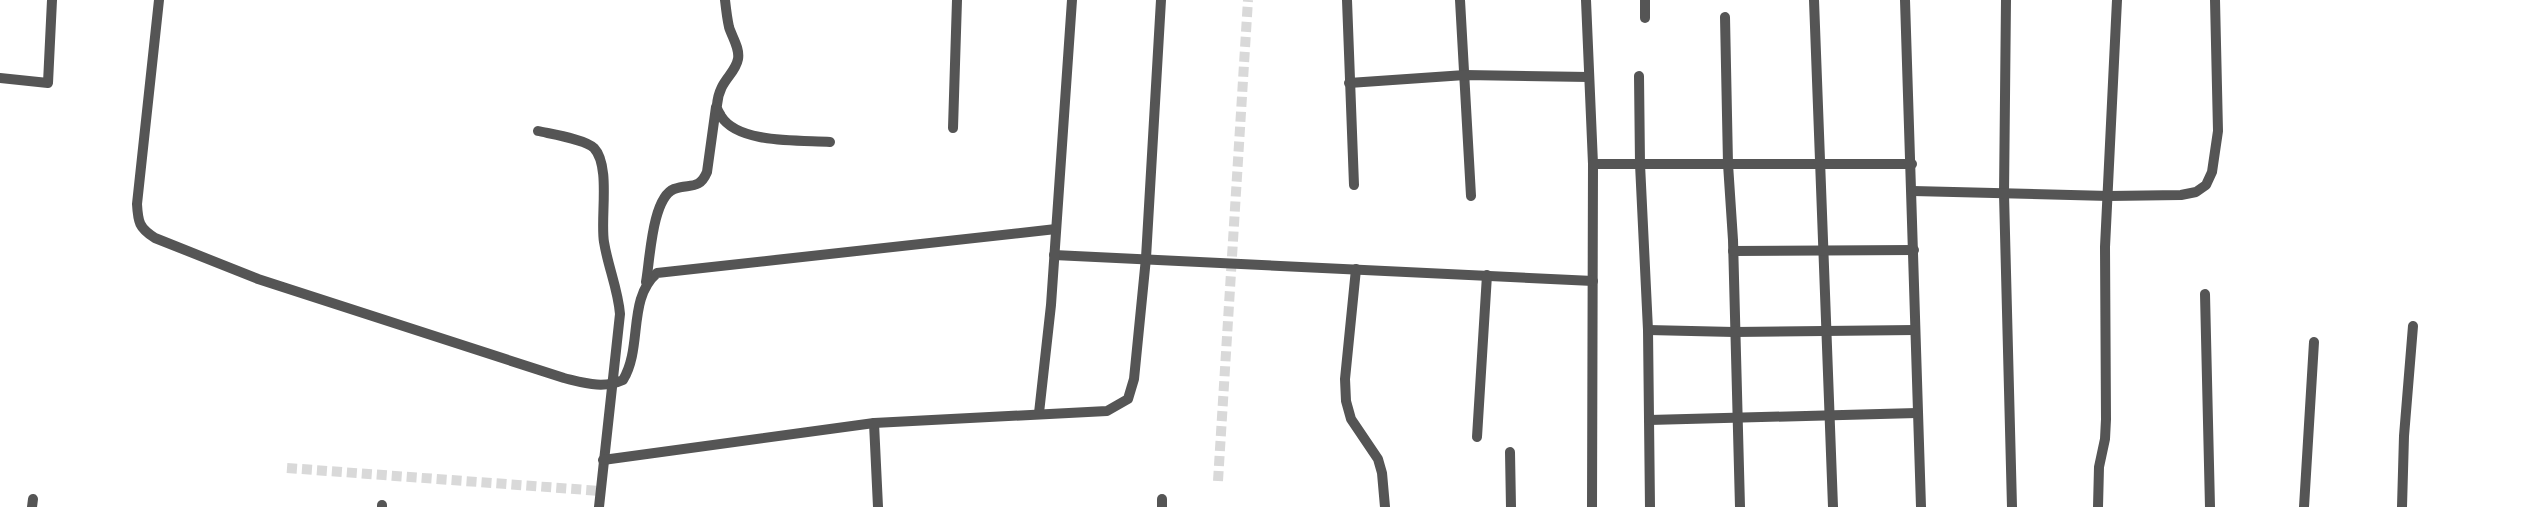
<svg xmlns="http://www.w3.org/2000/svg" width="2523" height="507" font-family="'Roboto Condensed',sans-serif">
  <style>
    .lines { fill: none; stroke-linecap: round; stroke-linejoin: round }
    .minor-tunnel { stroke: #d9d9d9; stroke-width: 10; stroke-dasharray: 10 5; stroke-linecap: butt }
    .minor { stroke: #555; stroke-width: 10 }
  </style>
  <rect width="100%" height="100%" fill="#fff"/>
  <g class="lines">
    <g class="minor-tunnel">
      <path d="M287 468 601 491"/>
      <path d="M1218 481 1248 0"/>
    </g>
    <g class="minor">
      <path d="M159 0 137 204C138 222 139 228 155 238L258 279 564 378C585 383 603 389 623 380 643 347 627 299 657 273L1056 229"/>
      <path d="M725 0C726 9 727 18 729 27 732 37 740 48 738 59 735 75 719 80 717 105 716 109 719 112 721 116 738 144 800 140 830 142"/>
      <path d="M1347 0 1354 185"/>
      <path d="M1460 0 1471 196"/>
      <path d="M1586 0 1593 164 1592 507"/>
      <path d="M1645 0V18"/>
      <path d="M1814 0 1833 507"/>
      <path d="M1905 0 1921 507"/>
      <path d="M2006 0 2004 194 2012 507"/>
      <path d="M1725 17 1728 164 1733 240 1740 507"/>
      <path d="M1639 76 1640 164 1648 330 1650 507"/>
      <path d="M0 78 48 83 52 0"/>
      <path d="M1349 83 1465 75 1589 77"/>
      <path d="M953 128 957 0"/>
      <path d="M538 131C551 134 585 139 594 148 611 166 600 218 604 242 608 267 618 289 620 314L599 507"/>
      <path d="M1593 164H1912"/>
      <path d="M1913 191 2109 196 2181 195 2196 192 2206 185 2212 172 2218 131 2215 0"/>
      <path d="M1733 251 1914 250"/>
      <path d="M1054 255 1593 281"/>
      <path d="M1356 269 1345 379 1346 401 1351 419 1378 459 1382 473 1385 507"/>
      <path d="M646 282C650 260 652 198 674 189 689 183 699 191 707 172L716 107"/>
      <path d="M2205 294 2210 507"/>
      <path d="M1648 330 1734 332 1915 330"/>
      <path d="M1039 413 1051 305 1072 0"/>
      <path d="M1649 420 1917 413"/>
      <path d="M874 423 878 507"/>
      <path d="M1477 437 1487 275"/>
      <path d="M1510 452 1511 507"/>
      <path d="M603 460 874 423 1107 411 1128 399 1134 379 1146 258 1161 0"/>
      <path d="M32 507 33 499"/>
      <path d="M382 507V505"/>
      <path d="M1162 507V499"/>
      <path d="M2098 507 2099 467 2105 439 2106 419 2105 247 2117 0"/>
      <path d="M2304 507 2314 342"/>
      <path d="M2402 507 2404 436 2413 326"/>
    </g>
  </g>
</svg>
